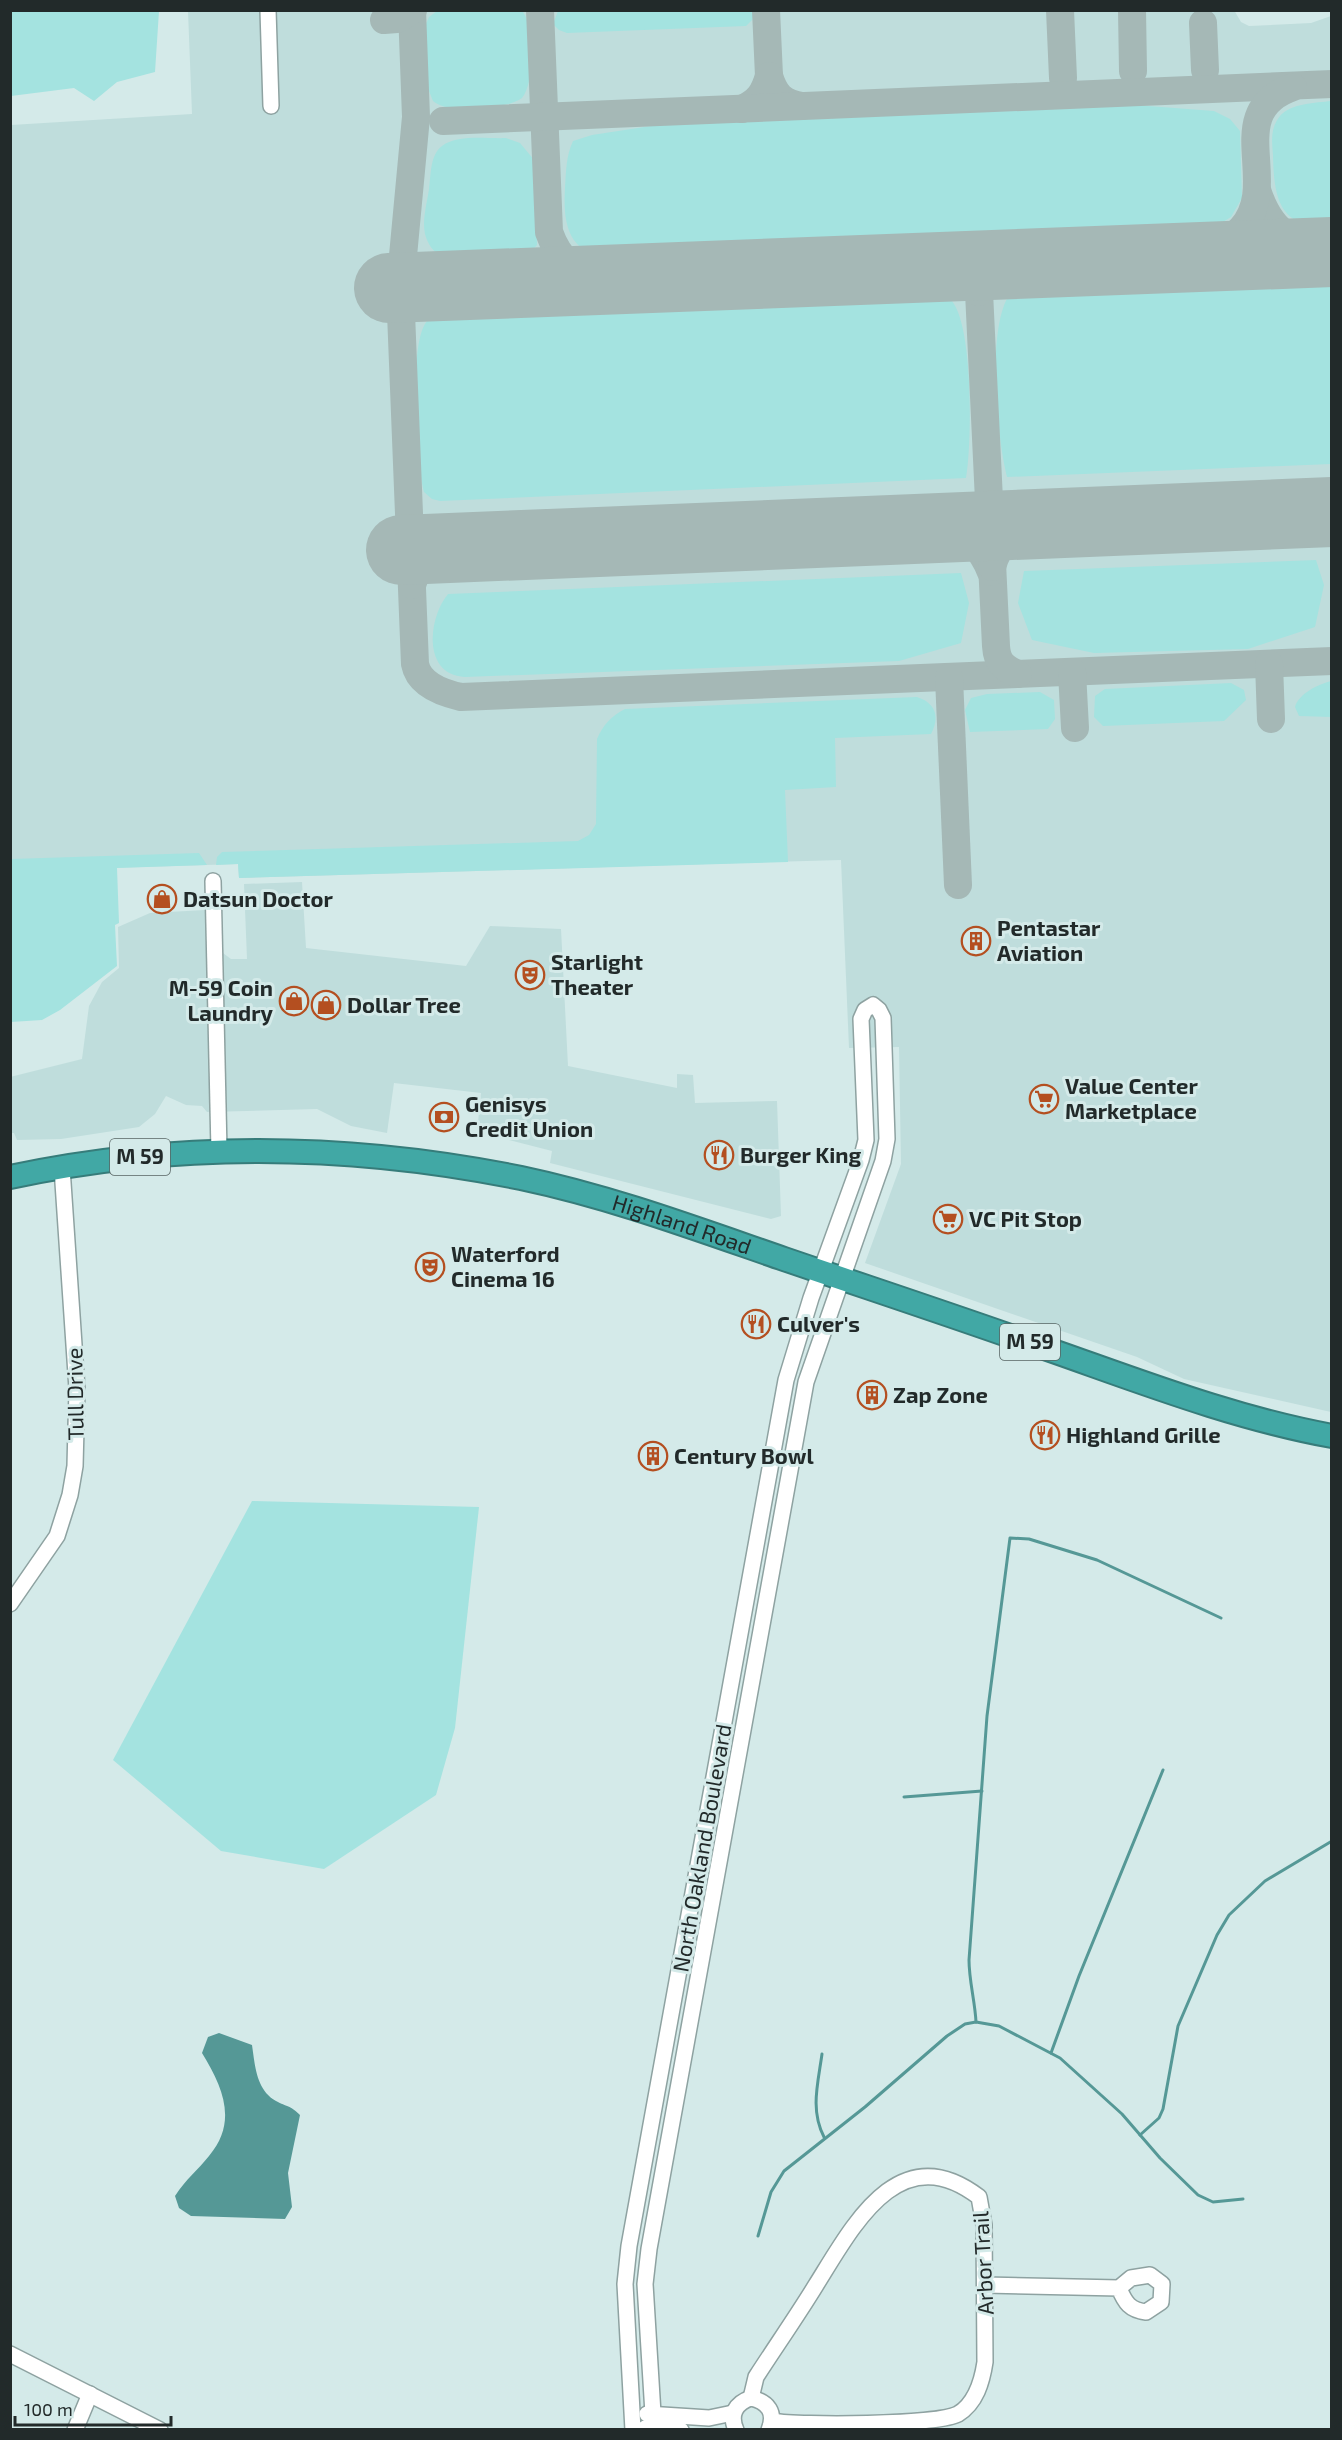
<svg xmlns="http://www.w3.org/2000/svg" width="1342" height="2440" font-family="'Exo 2',sans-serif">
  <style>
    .built { fill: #bfdddc }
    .green { fill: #a4e3e0 }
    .water { fill: #559896 }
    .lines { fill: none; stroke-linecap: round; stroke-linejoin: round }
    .stream { stroke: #559896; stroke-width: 3 }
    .taxiway { stroke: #a5b8b6; stroke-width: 28 }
    .runway { stroke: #a5b8b6; stroke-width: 70 }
    .minor-casing { stroke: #8ea2a1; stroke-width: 18 }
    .highway-casing { stroke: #367c7a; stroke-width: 26 }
    .minor { stroke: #fff; stroke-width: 15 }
    .highway { stroke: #41a8a5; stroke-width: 22 }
    .labels { text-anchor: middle; stroke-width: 6; stroke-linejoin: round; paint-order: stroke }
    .shield { fill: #d4eae9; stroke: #576463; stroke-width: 1.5 }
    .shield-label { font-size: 21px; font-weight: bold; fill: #222a2a }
    .poi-label { font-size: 22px; font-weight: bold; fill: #222a2a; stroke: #d4eae9; text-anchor: start }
    .street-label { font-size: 22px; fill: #222a2a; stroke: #d4eae9 }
  </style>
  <rect width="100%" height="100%" fill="#d4eae9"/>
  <g class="built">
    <path d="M1234 10 1241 22 1249 26 1311 23 1331 16V1412L1184 1379 1137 1357 865 1263 901 1164 899 1047 849 1048 841 860 239 878 238 864 11 871V125L192 114 188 11Z"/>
    <path d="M302 882 306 948 466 966 490 926 561 929 568 1066 677 1088V1074L693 1075 695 1103 777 1101 781 1216 771 1219 550 1163 552 1151 477 1132 481 1093 394 1083 387 1133 351 1126 317 1109 207 1112 202 1106 186 1105 166 1096 155 1114 139 1127 61 1139 17 1140 14 1133H11L10 1077 82 1059 89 1006 102 982 119 968 118 927 150 913 205 910 208 942 231 959H247L244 884Z"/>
  </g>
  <g class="green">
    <path d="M10 11H159L155 72 117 82 94 101 74 88 11 96Z"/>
    <path d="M437 11 523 12C535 29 535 81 522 98 505 110 448 115 433 101L427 86 425 26 429 17Z"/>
    <path d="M558 11V10L756 11 753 19 746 26 567 33 559 30 553 24Z"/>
    <path d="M1331 101V226C1280 229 1274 200 1273 155 1272 141 1270 128 1280 116 1291 103 1316 103 1331 101Z"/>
    <path d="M1135 105 1214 111 1230 119 1240 131 1242 198 1231 217 1210 230 609 257C567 254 563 222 565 188 566 171 566 156 573 141L592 135 664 124Z"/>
    <path d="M506 138 520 143 535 161 537 245 525 258 518 259C489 261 435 274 425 234 422 220 427 203 429 189 431 174 430 155 442 146 458 134 487 139 506 138Z"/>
    <path d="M1331 276V464L1007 477C997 437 985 323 1012 291L1025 287Z"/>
    <path d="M932 289C941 293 949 295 954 304 973 334 972 442 966 478L440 501 432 499 424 492C416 459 410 358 423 328 427 318 435 314 444 311Z"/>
    <path d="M1316 560 1324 585 1315 627 1248 649 1094 653 1032 640 1018 603 1024 571Z"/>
    <path d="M961 573 969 603 961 643 899 661 465 677C422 675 428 618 448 594Z"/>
    <path d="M1331 681V717L1299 716 1295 707C1298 694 1319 684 1331 681Z"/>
    <path d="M1231 683 1244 690 1246 700 1224 721 1103 726 1094 717 1095 696 1105 689Z"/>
    <path d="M1040 692 1054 700 1055 719 1048 729 970 732 965 710 971 698 987 694Z"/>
    <path d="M917 697C936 703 940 717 931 734L835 738 836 787 785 790 788 862 239 878 238 864 216 865 217 857 222 852 578 841 589 835 596 824 597 739C603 725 611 716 625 709Z"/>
    <path d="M199 853 207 865 117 868 119 923 115 925 117 966 60 1010 42 1020 11 1022V859Z"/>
    <path d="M252 1501 479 1507 455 1728 436 1795 324 1869 221 1851 113 1760Z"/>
  </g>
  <path class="water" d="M219 2033 252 2045C255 2065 256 2090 276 2101 287 2107 290 2105 300 2115L288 2173 292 2207 285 2219 191 2216 179 2208 175 2196C186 2179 197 2171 209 2156 238 2122 223 2087 202 2053L208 2037Z"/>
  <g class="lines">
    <g class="stream">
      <path d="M904 1797 982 1791"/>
      <path d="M976 2022C975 2001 969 1981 969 1960L987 1716 1010 1538 1029 1539 1097 1560 1221 1618"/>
      <path d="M1051 2053 1079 1976 1163 1770"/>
      <path d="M822 2054C818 2083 810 2110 824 2137"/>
      <path d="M1140 2135 1159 2118 1163 2109 1178 2026 1217 1935 1229 1915 1265 1881 1332 1841"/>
      <path d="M758 2236 771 2192 784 2171 865 2107 947 2036 965 2024 976 2022 999 2026 1060 2058 1122 2114 1160 2158 1198 2195 1213 2202 1243 2199"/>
    </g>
    <g class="taxiway">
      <path d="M412 10 416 117 400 288 415 664C419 685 443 693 461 697L1332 661"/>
      <path d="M540 10 549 232C560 263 574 270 604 280"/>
      <path d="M766 10 769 76"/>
      <path d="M1060 10 1063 78"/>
      <path d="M1132 10 1133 71"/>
      <path d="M384 20 397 19 413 10"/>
      <path d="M1203 23 1205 70"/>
      <path d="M742 109C759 101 764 93 769 76 775 95 782 103 802 106"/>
      <path d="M443 121 1332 84"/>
      <path d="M1257 190C1271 233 1289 240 1332 252"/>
      <path d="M1185 258C1205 252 1227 245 1242 228 1282 183 1221 112 1293 87"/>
      <path d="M1002 265 985 277 979 292 996 646C997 662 1003 668 1018 674"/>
      <path d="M955 267 972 278 979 292"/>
      <path d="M1300 513 1320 521 1332 532"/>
      <path d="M943 528C968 535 981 547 991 572"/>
      <path d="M992 567C998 543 1013 533 1035 524"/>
      <path d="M412 585C418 565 428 558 447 548"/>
      <path d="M1269 664 1271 719"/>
      <path d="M1072 672 1075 728"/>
      <path d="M949 678 958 885"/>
    </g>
    <g class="runway">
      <path d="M389 288 1332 252"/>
      <path d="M401 550 1332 512"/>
    </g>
    <g class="minor-casing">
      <g id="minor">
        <path d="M268 10 271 106"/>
        <path d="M213 881 219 1151"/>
        <path d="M10 1604 57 1536 70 1495 75 1466 77 1389 62 1168"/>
        <path d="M985 2285 1119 2288 1131 2278 1150 2275 1162 2284 1161 2302 1146 2312C1130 2310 1125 2303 1119 2288"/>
        <path d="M10 2354 160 2430"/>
        <path d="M751 2398 756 2377C776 2346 797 2316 816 2285 853 2226 899 2136 979 2197L984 2225 985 2362C982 2382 976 2403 958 2414 937 2425 800 2426 773 2421"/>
        <path d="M647 2414 709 2418 733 2413"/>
        <path d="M645 2428 681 2430"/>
        <path d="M75 2430 90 2394"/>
        <path d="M633 2430 625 2284 629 2246 786 1380 811 1298 861 1160 866 1140 861 1019 865 1010 873 1005 879 1010 883 1018 887 1139 883 1161 806 1382 649 2249 645 2284 654 2430"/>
        <path d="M736 2430C729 2414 736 2403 751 2398 768 2402 776 2412 769 2430"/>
      </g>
    </g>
    <g class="highway-casing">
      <g id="highway">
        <path id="s1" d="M10 1177C179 1141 353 1144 521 1178 611 1197 697 1229 784 1259 866 1287 948 1314 1030 1343 1129 1377 1228 1417 1332 1436"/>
      </g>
    </g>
    <use href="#minor" class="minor"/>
    <use href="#highway" class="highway"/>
  </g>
  <defs>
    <g id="shop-ring" transform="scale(1.5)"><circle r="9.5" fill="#d4eae9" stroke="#b44f20" stroke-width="1.5"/><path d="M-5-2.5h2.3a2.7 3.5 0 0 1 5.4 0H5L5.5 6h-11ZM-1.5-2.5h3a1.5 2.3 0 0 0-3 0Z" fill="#b44f20"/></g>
    <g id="building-ring" transform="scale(1.5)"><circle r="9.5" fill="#d4eae9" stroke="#b44f20" stroke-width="1.5"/><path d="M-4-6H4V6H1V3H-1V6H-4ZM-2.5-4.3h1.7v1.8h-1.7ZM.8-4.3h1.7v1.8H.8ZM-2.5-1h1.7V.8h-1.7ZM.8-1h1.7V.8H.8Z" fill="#b44f20"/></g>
    <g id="theatre-ring" transform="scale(1.5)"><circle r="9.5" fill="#d4eae9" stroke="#b44f20" stroke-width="1.5"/><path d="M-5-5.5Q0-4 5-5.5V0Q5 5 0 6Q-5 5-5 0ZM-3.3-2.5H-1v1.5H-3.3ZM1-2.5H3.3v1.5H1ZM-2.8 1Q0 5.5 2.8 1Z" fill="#b44f20"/></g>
    <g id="supermarket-ring" transform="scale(1.5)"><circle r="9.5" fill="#d4eae9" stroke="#b44f20" stroke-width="1.5"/><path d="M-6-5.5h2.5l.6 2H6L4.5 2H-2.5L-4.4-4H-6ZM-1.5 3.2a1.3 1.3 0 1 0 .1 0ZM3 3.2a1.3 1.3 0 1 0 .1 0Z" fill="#b44f20"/></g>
    <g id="bank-ring" transform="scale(1.5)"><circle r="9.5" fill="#d4eae9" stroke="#b44f20" stroke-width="1.5"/><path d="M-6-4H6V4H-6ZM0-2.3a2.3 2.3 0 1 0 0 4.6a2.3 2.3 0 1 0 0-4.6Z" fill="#b44f20"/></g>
    <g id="restaurant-ring" transform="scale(1.5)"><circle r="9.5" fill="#d4eae9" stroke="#b44f20" stroke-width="1.5"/><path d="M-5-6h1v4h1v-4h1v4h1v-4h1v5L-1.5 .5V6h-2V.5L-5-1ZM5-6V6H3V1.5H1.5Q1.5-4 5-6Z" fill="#b44f20"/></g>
  </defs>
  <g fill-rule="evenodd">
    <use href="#shop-ring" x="162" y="899"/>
    <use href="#building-ring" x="976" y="941"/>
    <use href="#theatre-ring" x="530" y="975"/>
    <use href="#shop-ring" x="294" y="1001"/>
    <use href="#shop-ring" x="326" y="1005"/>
    <use href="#supermarket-ring" x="1044" y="1099"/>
    <use href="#bank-ring" x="444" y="1117"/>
    <use href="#restaurant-ring" x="719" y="1155"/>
    <use href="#supermarket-ring" x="948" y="1219"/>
    <use href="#theatre-ring" x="430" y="1267"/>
    <use href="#restaurant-ring" x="756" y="1324"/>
    <use href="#building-ring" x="872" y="1395"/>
    <use href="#restaurant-ring" x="1045" y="1435"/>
    <use href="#building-ring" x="653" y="1456"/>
  </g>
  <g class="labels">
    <g class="shield">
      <rect x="110" y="1139" width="60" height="36" rx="4.5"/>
      <rect x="1000" y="1324" width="60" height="36" rx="4.5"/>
    </g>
    <g class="shield-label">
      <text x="140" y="1164">M 59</text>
      <text x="1030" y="1349">M 59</text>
    </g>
    <g class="poi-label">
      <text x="183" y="907">Datsun Doctor</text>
      <text x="997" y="936">Pentastar<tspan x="997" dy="25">Aviation</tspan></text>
      <text x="551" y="970">Starlight<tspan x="551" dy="25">Theater</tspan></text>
      <text x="273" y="996" text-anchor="end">M-59 Coin<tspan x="273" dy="25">Laundry</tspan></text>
      <text x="347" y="1013">Dollar Tree</text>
      <text x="1065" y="1094">Value Center<tspan x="1065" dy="25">Marketplace</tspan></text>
      <text x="465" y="1112">Genisys<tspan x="465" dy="25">Credit Union</tspan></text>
      <text x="740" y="1163">Burger King</text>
      <text x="969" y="1227">VC Pit Stop</text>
      <text x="451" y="1262">Waterford<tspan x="451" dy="25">Cinema 16</tspan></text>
      <text x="777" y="1332">Culver's</text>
      <text x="893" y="1403">Zap Zone</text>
      <text x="1066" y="1443">Highland Grille</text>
      <text x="674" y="1464">Century Bowl</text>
    </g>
    <g class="street-label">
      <text dy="8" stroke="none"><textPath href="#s1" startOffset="682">Highland Road</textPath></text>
      <text transform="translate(75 1394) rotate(-91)" y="8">Tull Drive</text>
      <text transform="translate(702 1848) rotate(-80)" y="8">North Oakland Boulevard</text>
      <text transform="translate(983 2263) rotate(-93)" y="8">Arbor Trail</text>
    </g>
  </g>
  <rect width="1342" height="2440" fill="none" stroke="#222a2a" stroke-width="24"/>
  <path d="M15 2416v9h156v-9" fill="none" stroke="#222a2a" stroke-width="3"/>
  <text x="24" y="2416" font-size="18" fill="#222a2a" stroke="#d4eae9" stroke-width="4.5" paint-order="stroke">100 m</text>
</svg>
